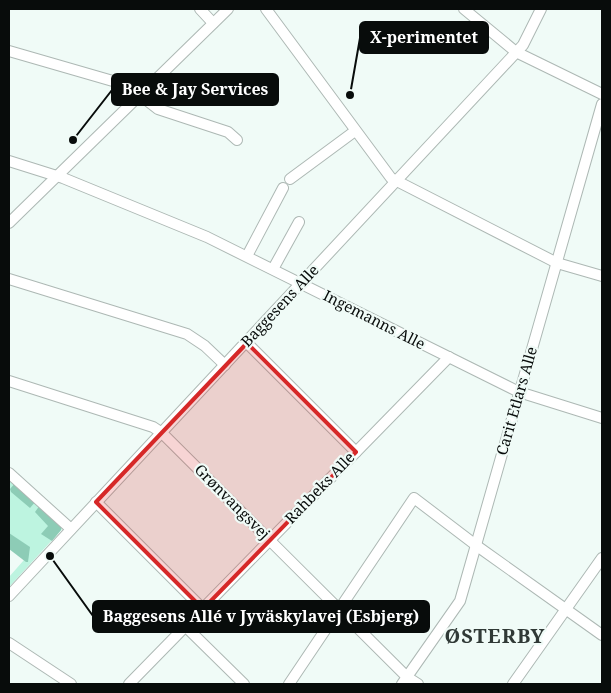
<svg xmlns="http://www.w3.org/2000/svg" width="611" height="693" font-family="'Noto Serif',serif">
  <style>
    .green { fill: #bdf4e0 }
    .forest { fill: #8dccb6 }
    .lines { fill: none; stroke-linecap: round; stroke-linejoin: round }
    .minor-casing { stroke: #adb8b4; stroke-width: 12 }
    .minor { stroke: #fff; stroke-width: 10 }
    .marked { fill: #d62828; fill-opacity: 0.2; stroke: #d62828; stroke-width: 4; stroke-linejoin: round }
    .labels { text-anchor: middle; stroke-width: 4.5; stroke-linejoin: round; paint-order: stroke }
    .street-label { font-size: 15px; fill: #080c0b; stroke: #f0fbf7 }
    .district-label { font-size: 20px; font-weight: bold; letter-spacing: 1px; fill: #303936; stroke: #f0fbf7 }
    .leader { fill: none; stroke: #080c0b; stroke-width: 2 }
    .callout-dot { fill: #080c0b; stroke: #f0fbf7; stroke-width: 2 }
    .callout { fill: #080c0b; stroke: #080c0b; stroke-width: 2 }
    .callout-label { font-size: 16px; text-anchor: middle; font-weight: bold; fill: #fff }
  </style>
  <rect width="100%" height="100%" fill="#f0fbf7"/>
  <path class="green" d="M9 476 64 527 9 587V577L24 560 9 547Z"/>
  <g class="forest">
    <path d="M16 482 36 501 30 508 11 492 10 489Z"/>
    <path d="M40 505 61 527V530L52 541 41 534 48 526 35 512Z"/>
    <path d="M9 533 30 547 28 562H26L9 549Z"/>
  </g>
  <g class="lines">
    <g class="minor-casing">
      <g id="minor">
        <path d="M200 9 213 23"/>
        <path d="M266 9 391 178 557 263 602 276"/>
        <path d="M464 9 516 52 602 94"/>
        <path d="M9 51 137 88 142 93"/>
        <path d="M140 95 158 109 228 132 237 140"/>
        <path d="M9 161 63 178 207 237 519 392 602 418"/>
        <path d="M290 179 355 131"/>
        <path d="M9 223 228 9"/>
        <path d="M247 256 283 188"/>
        <path d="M273 269 299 222"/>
        <path d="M9 279 187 334 205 346 225 365"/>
        <path d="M247 343 356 452"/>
        <path d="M9 381 153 427 162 433 407 677 418 684"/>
        <path d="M9 473 71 529"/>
        <path d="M96 502 203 609"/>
        <path d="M9 596 523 45 541 9"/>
        <path d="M186 627 244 684"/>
        <path d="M9 643 71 684"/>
        <path d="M129 684 449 357"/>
        <path d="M289 684 414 498 477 546 602 635"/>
        <path d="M402 684 460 601 602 104"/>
        <path d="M513 684 602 558"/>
      </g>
    </g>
    <use href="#minor" class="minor"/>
  </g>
  <path class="marked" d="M247 343 356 452 203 609 96 502Z"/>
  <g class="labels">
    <g class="street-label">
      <text transform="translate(280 306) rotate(-47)" y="5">Baggesens Alle</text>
      <text transform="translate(374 320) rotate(27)" y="5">Ingemanns Alle</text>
      <text transform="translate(517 401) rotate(-74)" y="5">Carit Etlars Alle</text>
      <text transform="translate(320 488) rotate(-46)" y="5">Rahbeks Alle</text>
      <text transform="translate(232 502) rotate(45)" y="5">Grønvangsvej</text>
    </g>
    <g class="district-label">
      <text x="495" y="643">ØSTERBY</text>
    </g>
  </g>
  <path class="leader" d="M350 95L360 38M73 140L112 90M50 556L93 616"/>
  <g class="callout-dot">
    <circle cx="350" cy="95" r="5"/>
    <circle cx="73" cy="140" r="5"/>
    <circle cx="50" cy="556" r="5"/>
  </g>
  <g class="callout">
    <rect x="360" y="22" width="128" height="31" rx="5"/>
    <rect x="112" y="74" width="166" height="31" rx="5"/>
    <rect x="93" y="601" width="336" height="31" rx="5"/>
  </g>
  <g class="callout-label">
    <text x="424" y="43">X-perimentet</text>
    <text x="195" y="95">Bee &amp; Jay Services</text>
    <text x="261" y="622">Baggesens Allé v Jyväskylavej (Esbjerg)</text>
  </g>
  <rect width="611" height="693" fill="none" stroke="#080c0b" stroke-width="20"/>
</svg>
